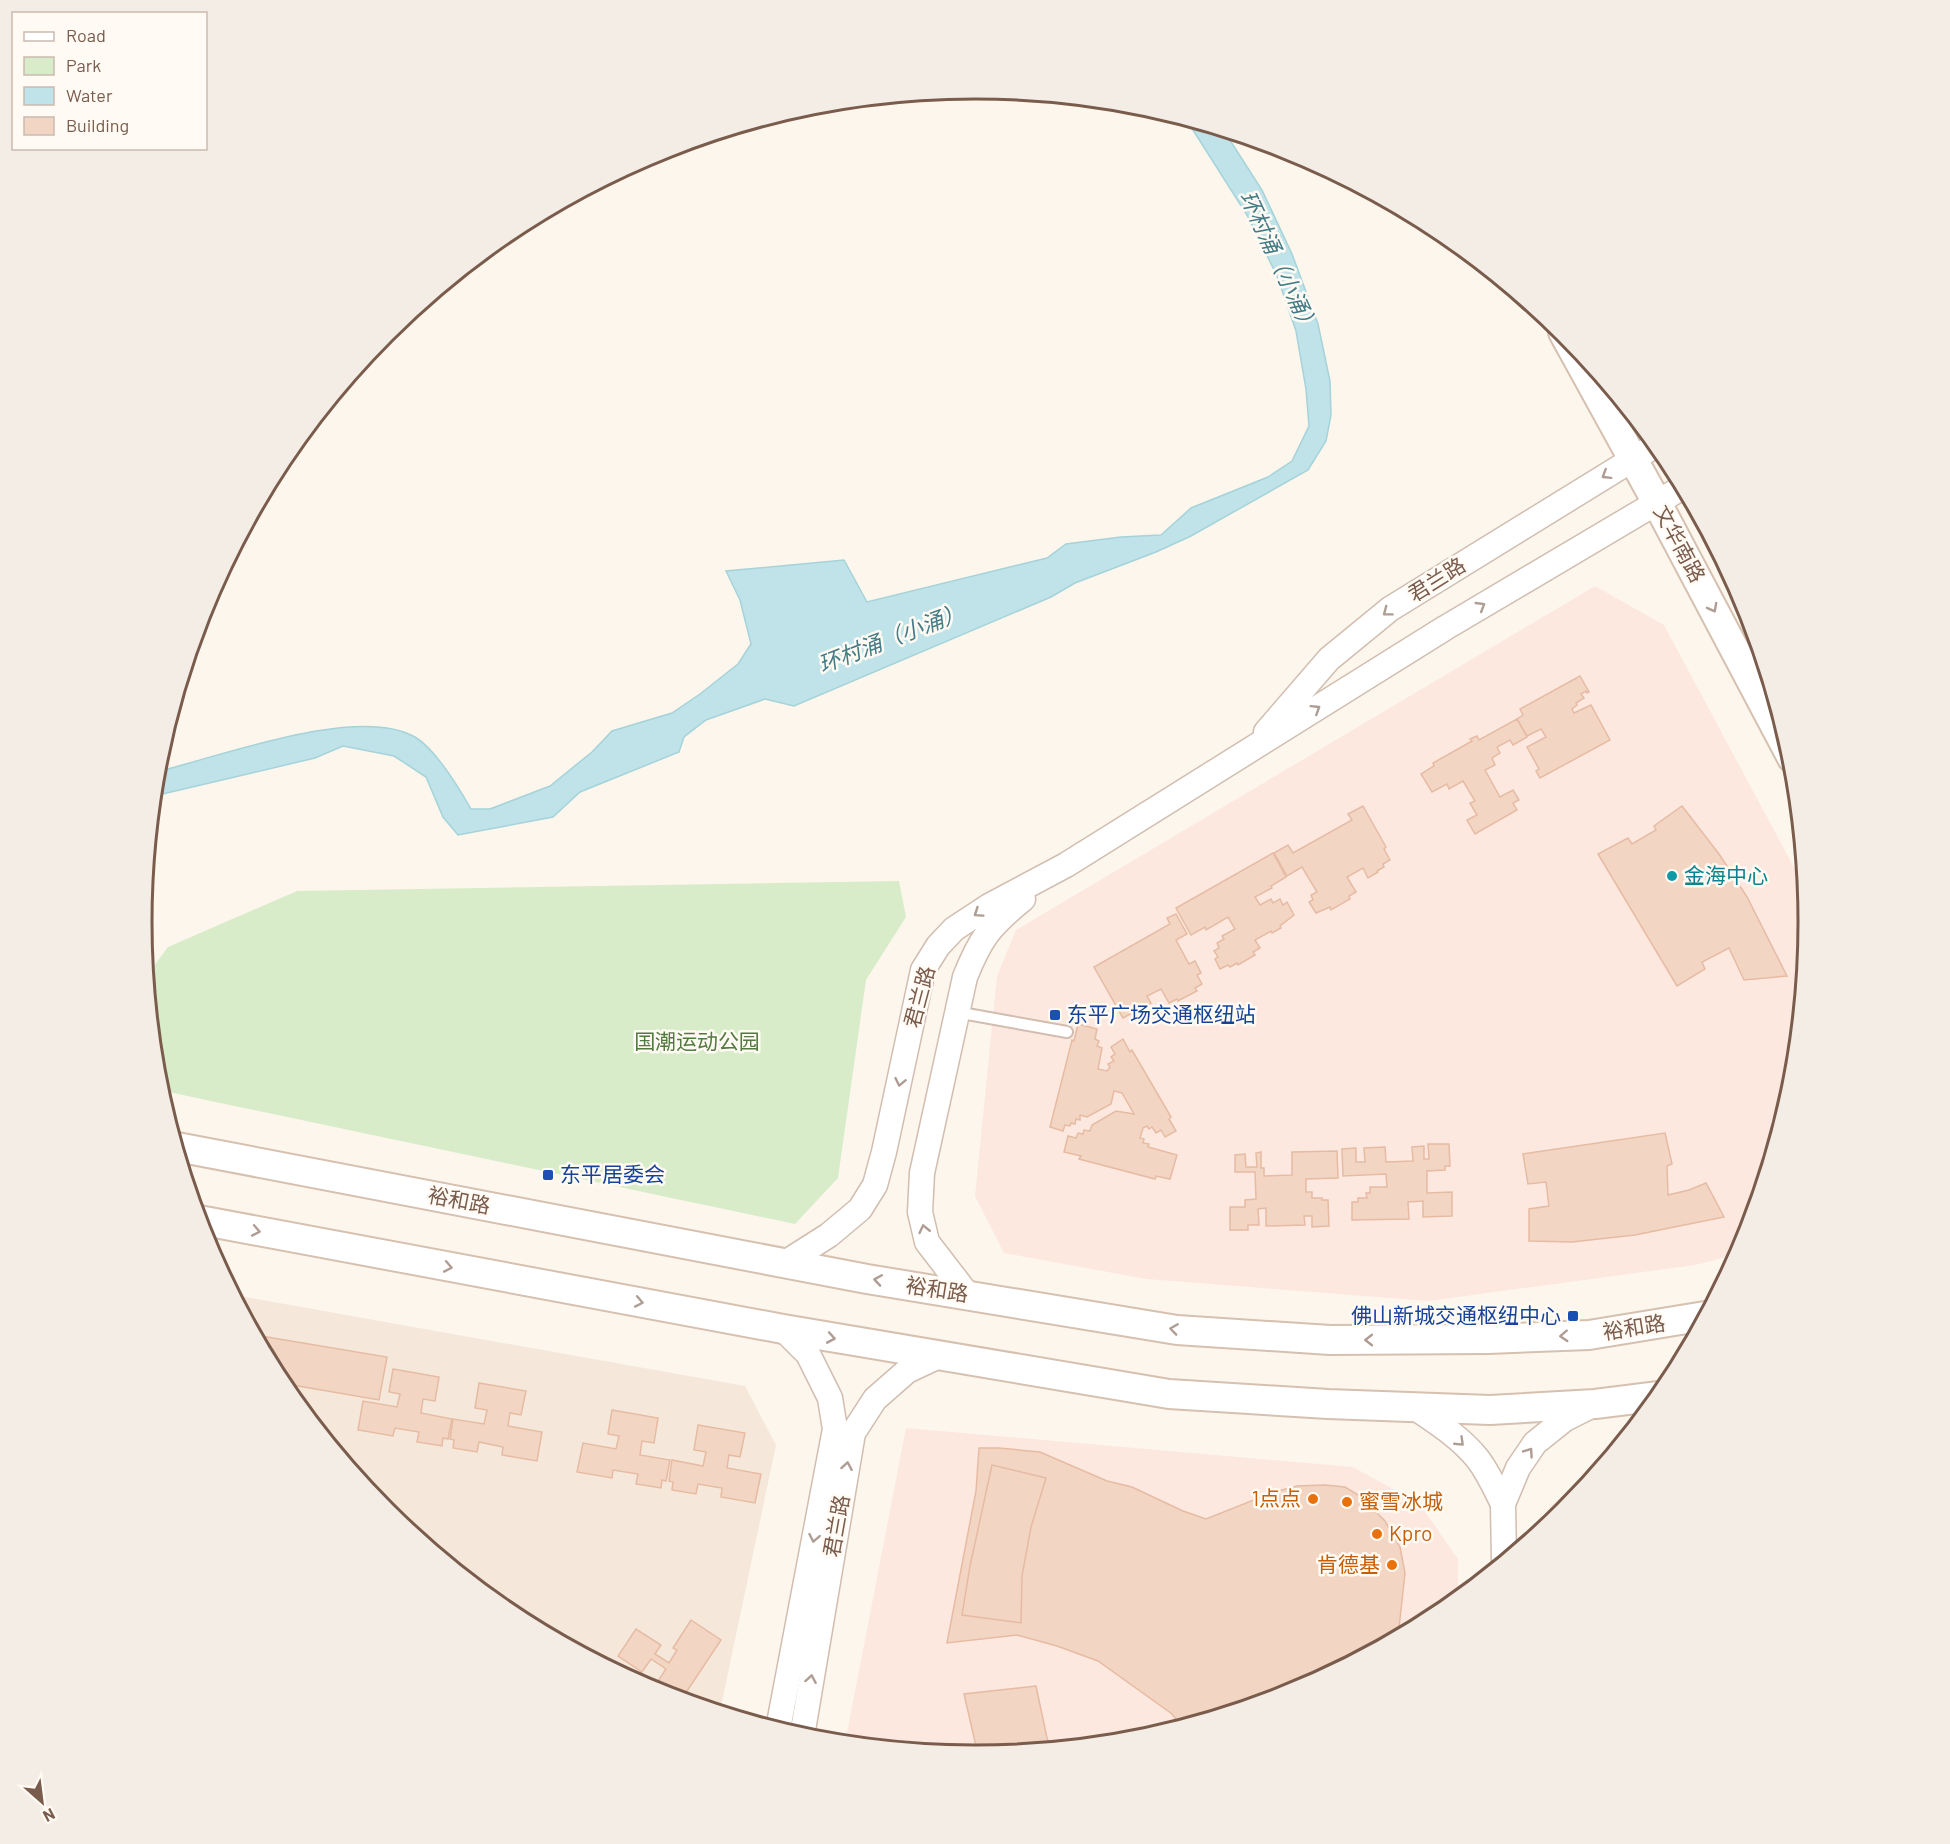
<svg xmlns="http://www.w3.org/2000/svg" width="1950" height="1844" font-family="Barlow,'Noto Sans SC',sans-serif">
  <style>
    .residential { fill: #f5e8da }
    .commercial { fill: #fde8e0 }
    .green { fill: #d8ecc9 }
    .water { fill: #bfe3e8; stroke: #a5d3da; stroke-width: 1.5 }
    .building { fill: #f3d5c3; stroke: #e6bba3; stroke-width: 1.5 }
    .lines { fill: none; stroke-linecap: round; stroke-linejoin: round }
    .service-casing { stroke: #d1beb0; stroke-width: 14 }
    .tertiary-casing { stroke: #d1beb0; stroke-width: 27 }
    .secondary-casing { stroke: #d6c0b0; stroke-width: 32 }
    .service { stroke: #fff; stroke-width: 10 }
    .tertiary { stroke: #fff; stroke-width: 24 }
    .secondary { stroke: #fff; stroke-width: 28 }
    .oneway { stroke: #af9d94 }
    .culture-dot { fill: #0f9aa8; stroke: #fffaf3; stroke-width: 2 }
    .transit-dot { fill: #1a4fb4; stroke: #fffaf3; stroke-width: 2 }
    .food-dot { fill: #e8710a; stroke: #fffaf3; stroke-width: 2 }
    .labels { text-anchor: middle; stroke-width: 5; stroke-linejoin: round; paint-order: stroke }
    .street-label { font-size: 21px; fill: #7a5c4d; stroke: #fffaf3 }
    .culture-label { font-size: 21px; fill: #0d838f; stroke: #fffaf3; text-anchor: start }
    .transit-label { font-size: 21px; fill: #164399; stroke: #fffaf3; text-anchor: start }
    .park-label { font-size: 21px; fill: #537a41; stroke: #fffaf3 }
    .food-label { font-size: 21px; fill: #c56008; stroke: #fffaf3; text-anchor: end }
    .water-label { font-size: 22px; font-style: italic; fill: #437c86; stroke: #fffaf3 }
    .rim { fill: none; stroke: #7a5c4d; stroke-width: 3 }
  </style>
  <rect width="100%" height="100%" fill="#fdf6ec"/>
  <path class="residential" d="M234 1295 745 1386 776 1445 720 1711 656 1692 512 1615 385 1511 282 1385Z"/>
  <g class="commercial">
    <path d="M1595 586 1664 625 1805 888 1808 922 1792 1085 1745 1241 1738 1254 1695 1265 1429 1301 1146 1279 1004 1253 975 1196 997 976 1016 930Z"/>
    <path d="M906 1428 1353 1467 1419 1503 1458 1559V1599L1438 1615 1294 1692 1137 1740 975 1755 845 1743Z"/>
    <path d="M1611 1455 1564 1512 1551 1523 1550 1507 1604 1457Z"/>
  </g>
  <path class="green" d="M899 881 906 917 866 980 838 1178 795 1224 159 1090 157 1084 147 975 168 947 297 891Z"/>
  <path class="water" d="M1186 119 1224 131 1262 190 1292 254 1318 324 1330 381 1331 415 1326 441 1308 470 1191 536 1156 552 1075 583 1051 597 794 706 765 699 706 720 684 737 679 752 580 792 553 817 458 835 443 817 426 777 394 756 343 746 315 758 154 796 156 772C219 757 358 704 415 737 435 749 459 788 471 809H490L550 786 592 752 612 731 672 713 700 694 738 664 751 644 740 600 726 571 844 560 867 602 1047 558 1066 544 1121 537 1161 535 1191 508 1268 477 1292 461 1309 426 1306 389 1296 331 1277 276 1247 215Z"/>
  <g class="building">
    <path d="M1580 676 1589 692 1587 693 1586 691 1581 694 1584 698 1576 703 1577 705 1572 709 1574 713 1591 705 1610 740 1540 778 1536 771 1539 769 1527 747 1546 737 1541 729 1527 736 1517 719 1523 715 1520 709Z"/>
    <path d="M1517 719 1527 737 1513 745 1510 740 1497 747 1500 753 1492 758 1495 765 1485 770 1500 797 1513 790 1519 800 1513 803 1517 810 1475 834 1467 820 1477 815 1470 803 1475 801 1463 781 1449 789 1447 784 1432 792 1421 774 1434 766 1433 763 1472 741 1470 739 1477 736 1479 740Z"/>
    <path d="M1363 806 1386 847 1384 849 1390 860 1383 864 1384 867 1377 871 1378 872 1368 878 1363 868 1347 877 1356 892 1349 896 1350 899 1331 910 1330 907 1316 913 1309 902 1313 900 1311 895 1317 892 1302 867 1287 876 1274 853 1288 845 1293 853 1352 820 1348 814Z"/>
    <path d="M1682 806 1719 854 1747 897 1787 976 1744 980 1729 948 1702 962 1705 969 1677 986 1598 854 1628 838 1632 844 1656 830 1654 826Z"/>
    <path d="M1273 853 1286 877 1271 886 1272 888 1255 897 1260 905 1271 899 1273 903 1280 899 1283 905 1287 902 1294 915 1280 926 1281 928 1272 933 1271 931 1255 940 1260 948 1253 952 1255 955 1238 965 1237 963 1230 967 1228 965 1220 969 1215 959 1218 957 1214 951 1219 948 1217 943 1224 939 1222 936 1235 929 1228 917 1206 930 1205 927 1191 935 1176 908Z"/>
    <path d="M1176 914 1187 934 1176 940 1189 964 1195 961 1201 973 1197 975 1202 984 1195 988 1197 991 1178 1001 1177 999 1169 1003 1161 989 1147 996 1151 1003 1142 1010 1144 1012 1134 1018 1132 1013 1123 1018 1094 967 1170 924 1167 918Z"/>
    <path d="M1078 1024 1097 1029 1095 1039 1099 1041 1097 1046 1102 1048 1098 1069 1107 1071 1110 1067 1108 1064 1114 1061 1111 1057 1115 1054 1111 1047 1123 1039 1130 1052 1132 1050 1171 1117 1169 1119 1176 1131 1165 1137 1161 1130 1156 1133 1152 1127 1149 1129 1147 1126 1143 1128 1140 1138 1144 1139 1143 1143 1149 1144 1148 1147 1177 1155 1170 1179 1156 1176 1155 1179 1079 1159 1081 1156 1064 1152 1068 1136 1076 1138 1078 1133 1083 1134 1084 1130 1090 1131 1092 1125 1116 1111 1134 1114 1122 1093 1114 1091 1111 1104 1087 1117 1080 1115V1120L1076 1119 1075 1124 1071 1123 1070 1126 1065 1125 1063 1131 1050 1127 1072 1040 1074 1041Z"/>
    <path d="M1665 1133 1672 1164 1667 1166 1668 1195 1689 1190 1706 1183 1724 1217 1635 1235 1572 1242 1529 1241V1209L1549 1206 1546 1182 1528 1184 1523 1154Z"/>
    <path d="M1428 1144H1449L1450 1166H1445V1170L1427 1171V1193L1452 1192V1216L1423 1217V1201L1408 1202 1409 1219 1352 1220V1202H1358V1198H1367L1366 1193H1370V1187H1387L1386 1174 1343 1176 1342 1149 1356 1148V1162H1365L1364 1148 1385 1147 1386 1162 1413 1161 1412 1147 1424 1146V1159H1429Z"/>
    <path d="M1337 1151 1338 1178 1306 1179V1192H1312V1198H1322V1200H1328L1329 1226 1312 1227V1216H1304L1305 1225 1266 1226V1208L1258 1209 1259 1225H1248V1230H1230V1207H1245V1200L1256 1199 1255 1172H1235V1155L1245 1154 1246 1167H1257L1256 1153 1261 1152V1168H1264V1176L1292 1175V1152Z"/>
    <path d="M255 1335 387 1357 379 1400 281 1383Z"/>
    <path d="M393 1369 439 1377 435 1401 423 1399 421 1413 452 1419 448 1439 443 1438 442 1446 417 1442 419 1432 395 1428 393 1436 358 1430 363 1401 397 1407 400 1394 389 1392Z"/>
    <path d="M479 1383 526 1391 521 1415 510 1413 508 1426 542 1432 537 1461 502 1455 503 1447 479 1442 477 1452 453 1448 454 1440 450 1439 453 1419 484 1424 487 1410 475 1408Z"/>
    <path d="M612 1410 658 1418 654 1443 642 1441 640 1455 670 1460 666 1481 662 1480 661 1488 636 1484 638 1474 613 1470 612 1478 577 1472 583 1443 616 1449 619 1436 608 1434Z"/>
    <path d="M698 1425 745 1433 740 1457 729 1455 727 1468 761 1474 755 1503 721 1497 722 1488 698 1484 696 1494 672 1490 673 1482 669 1481 672 1460 703 1466 706 1452 694 1450Z"/>
    <path d="M979 1448H999L1040 1452 1107 1481 1132 1487 1183 1511 1206 1519 1274 1492 1297 1486 1325 1485 1345 1487 1360 1496 1385 1521 1400 1547 1405 1573 1399 1628 1392 1640 1294 1692 1181 1726 1172 1714 1098 1661 1057 1646 1017 1635 947 1643 976 1491Z"/>
    <path d="M992 1465 1046 1478 1031 1527 1022 1576 1021 1623 962 1615 970 1566Z"/>
    <path d="M691 1620 721 1640 681 1700 652 1690 666 1669 651 1659 642 1672 618 1656 636 1629 661 1645 655 1654 669 1663 677 1650 673 1648Z"/>
    <path d="M1036 1686 1047 1738 1051 1748 978 1755 964 1694Z"/>
  </g>
  <g class="lines">
    <g class="service-casing">
      <path id="service" d="M956 1012 1067 1032"/>
    </g>
    <g class="tertiary-casing">
      <g id="tertiary">
        <path d="M1266 732 1329 659 1390 609 1656 445"/>
        <path d="M785 1263 829 1235 860 1209 875 1185 884 1152 923 970 938 946 954 929 989 906 1066 865 1445 628 1683 487"/>
        <path d="M967 1294 927 1242 920 1212 922 1173 965 977C981 937 990 926 1023 899"/>
        <path d="M1414 1407C1436 1422 1460 1437 1477 1458 1488 1472 1495 1488 1503 1504"/>
        <path d="M1504 1561 1503 1504 1518 1468 1535 1443 1565 1419 1593 1405"/>
        <path d="M778 1729 835 1429 830 1398 808 1354 783 1329"/>
        <path d="M802 1736 853 1433 875 1399 907 1371 939 1356"/>
      </g>
    </g>
    <g class="secondary-casing">
      <g id="secondary">
        <path d="M1563 332 1656 501 1792 758"/>
        <path d="M177 1147 867 1279 1177 1330 1330 1340 1488 1339 1589 1335 1705 1316"/>
        <path d="M199 1220 783 1329 1169 1394 1328 1404 1490 1410 1595 1404 1659 1396"/>
      </g>
    </g>
    <use href="#service" class="service"/>
    <use href="#tertiary" class="tertiary"/>
    <use href="#secondary" class="secondary"/>
  </g>
  <defs><path id="oneway-chevron" d="M-2-3.5L2.5 0L-2 3.5" fill="none" stroke-width="1.6" stroke-linecap="round" stroke-linejoin="round" transform="scale(1.5)"/></defs>
  <g class="oneway">
    <use href="#oneway-chevron" transform="translate(1606 475) rotate(148)"/>
    <use href="#oneway-chevron" transform="translate(1481 606) rotate(-31)"/>
    <use href="#oneway-chevron" transform="translate(1713 608) rotate(62)"/>
    <use href="#oneway-chevron" transform="translate(1387 612) rotate(143)"/>
    <use href="#oneway-chevron" transform="translate(1316 709) rotate(-32)"/>
    <use href="#oneway-chevron" transform="translate(978 913) rotate(146)"/>
    <use href="#oneway-chevron" transform="translate(900 1082) rotate(102)"/>
    <use href="#oneway-chevron" transform="translate(924 1229) rotate(-103)"/>
    <use href="#oneway-chevron" transform="translate(256 1231) rotate(11)"/>
    <use href="#oneway-chevron" transform="translate(448 1267) rotate(11)"/>
    <use href="#oneway-chevron" transform="translate(878 1280) rotate(-171)"/>
    <use href="#oneway-chevron" transform="translate(639 1302) rotate(11)"/>
    <use href="#oneway-chevron" transform="translate(1174 1329) rotate(-172)"/>
    <use href="#oneway-chevron" transform="translate(1564 1336) rotate(177)"/>
    <use href="#oneway-chevron" transform="translate(831 1338) rotate(10)"/>
    <use href="#oneway-chevron" transform="translate(1369 1340) rotate(180)"/>
    <use href="#oneway-chevron" transform="translate(1460 1442) rotate(44)"/>
    <use href="#oneway-chevron" transform="translate(1529 1452) rotate(-55)"/>
    <use href="#oneway-chevron" transform="translate(847 1466) rotate(-80)"/>
    <use href="#oneway-chevron" transform="translate(814 1538) rotate(101)"/>
    <use href="#oneway-chevron" transform="translate(811 1679) rotate(-80)"/>
  </g>
  <circle class="culture-dot" cx="1672" cy="876" r="6"/>
  <g class="transit-dot">
    <rect x="1049" y="1009" width="12" height="12" rx="3"/>
    <rect x="542" y="1169" width="12" height="12" rx="3"/>
    <rect x="1567" y="1310" width="12" height="12" rx="3"/>
  </g>
  <g class="food-dot">
    <circle cx="1313" cy="1499" r="6"/>
    <circle cx="1347" cy="1502" r="6"/>
    <circle cx="1377" cy="1534" r="6"/>
    <circle cx="1392" cy="1565" r="6"/>
  </g>
  <g class="labels">
    <g class="street-label">
      <text transform="translate(1679 544) rotate(62)" y="7">文华南路</text>
      <text transform="translate(1437 580) rotate(-32)" y="7">君兰路</text>
      <text transform="translate(920 997) rotate(-75)" y="7">君兰路</text>
      <text transform="translate(459 1201) rotate(11)" y="7">裕和路</text>
      <text transform="translate(937 1290) rotate(9)" y="7">裕和路</text>
      <text transform="translate(1634 1328) rotate(-9)" y="7">裕和路</text>
      <text transform="translate(837 1526) rotate(-80)" y="7">君兰路</text>
    </g>
    <g class="culture-label">
      <text x="1684" y="883">金海中心</text>
    </g>
    <g class="transit-label">
      <text x="1067" y="1022">东平广场交通枢纽站</text>
      <text x="560" y="1182">东平居委会</text>
      <text x="1561" y="1323" text-anchor="end">佛山新城交通枢纽中心</text>
    </g>
    <g class="park-label">
      <text x="697" y="1049">国潮运动公园</text>
    </g>
    <g class="food-label">
      <text x="1301" y="1506">1点点</text>
      <text x="1359" y="1509" text-anchor="start">蜜雪冰城</text>
      <text x="1389" y="1541" text-anchor="start">Kpro</text>
      <text x="1380" y="1572">肯德基</text>
    </g>
    <g class="water-label">
      <text transform="translate(1279 262) rotate(65)" y="8">环村涌（小涌）</text>
      <text transform="translate(891 638) rotate(-21)" y="8">环村涌（小涌）</text>
    </g>
  </g>
  <path d="M0 0H1950V1844H0ZM152 922a823 823 0 1 1 1646 0a823 823 0 1 1-1646 0Z" fill="#f4ede6" fill-rule="evenodd"/>
  <path class="rim" d="M152 922a823 823 0 1 1 1646 0a823 823 0 1 1-1646 0Z"/>
  <rect x="12" y="12" width="195" height="138" fill="#fffaf3" stroke="#cabbb1" stroke-width="1.5"/>
  <rect x="24" y="32" width="30" height="9" fill="#ffffff" stroke="#cabbb1" stroke-width="1.5"/>
  <text x="66" y="42" font-size="18" fill="#7a5c4d">Road</text>
  <rect x="24" y="57" width="30" height="18" fill="#d8ecc9" stroke="#cabbb1" stroke-width="1.5"/>
  <text x="66" y="72" font-size="18" fill="#7a5c4d">Park</text>
  <rect x="24" y="87" width="30" height="18" fill="#bfe3e8" stroke="#cabbb1" stroke-width="1.5"/>
  <text x="66" y="102" font-size="18" fill="#7a5c4d">Water</text>
  <rect x="24" y="117" width="30" height="18" fill="#f3d5c3" stroke="#cabbb1" stroke-width="1.5"/>
  <text x="66" y="132" font-size="18" fill="#7a5c4d">Building</text>
  <g transform="translate(42 1802) rotate(152)" stroke="#fffaf3" stroke-width="4.5" paint-order="stroke">
  <path d="M0-4.5L10 22L0 15L-10 22Z" fill="#7a5c4d"/>
  <text y="-9" font-size="16" font-weight="bold" text-anchor="middle" fill="#7a5c4d">N</text>
  </g>
</svg>
